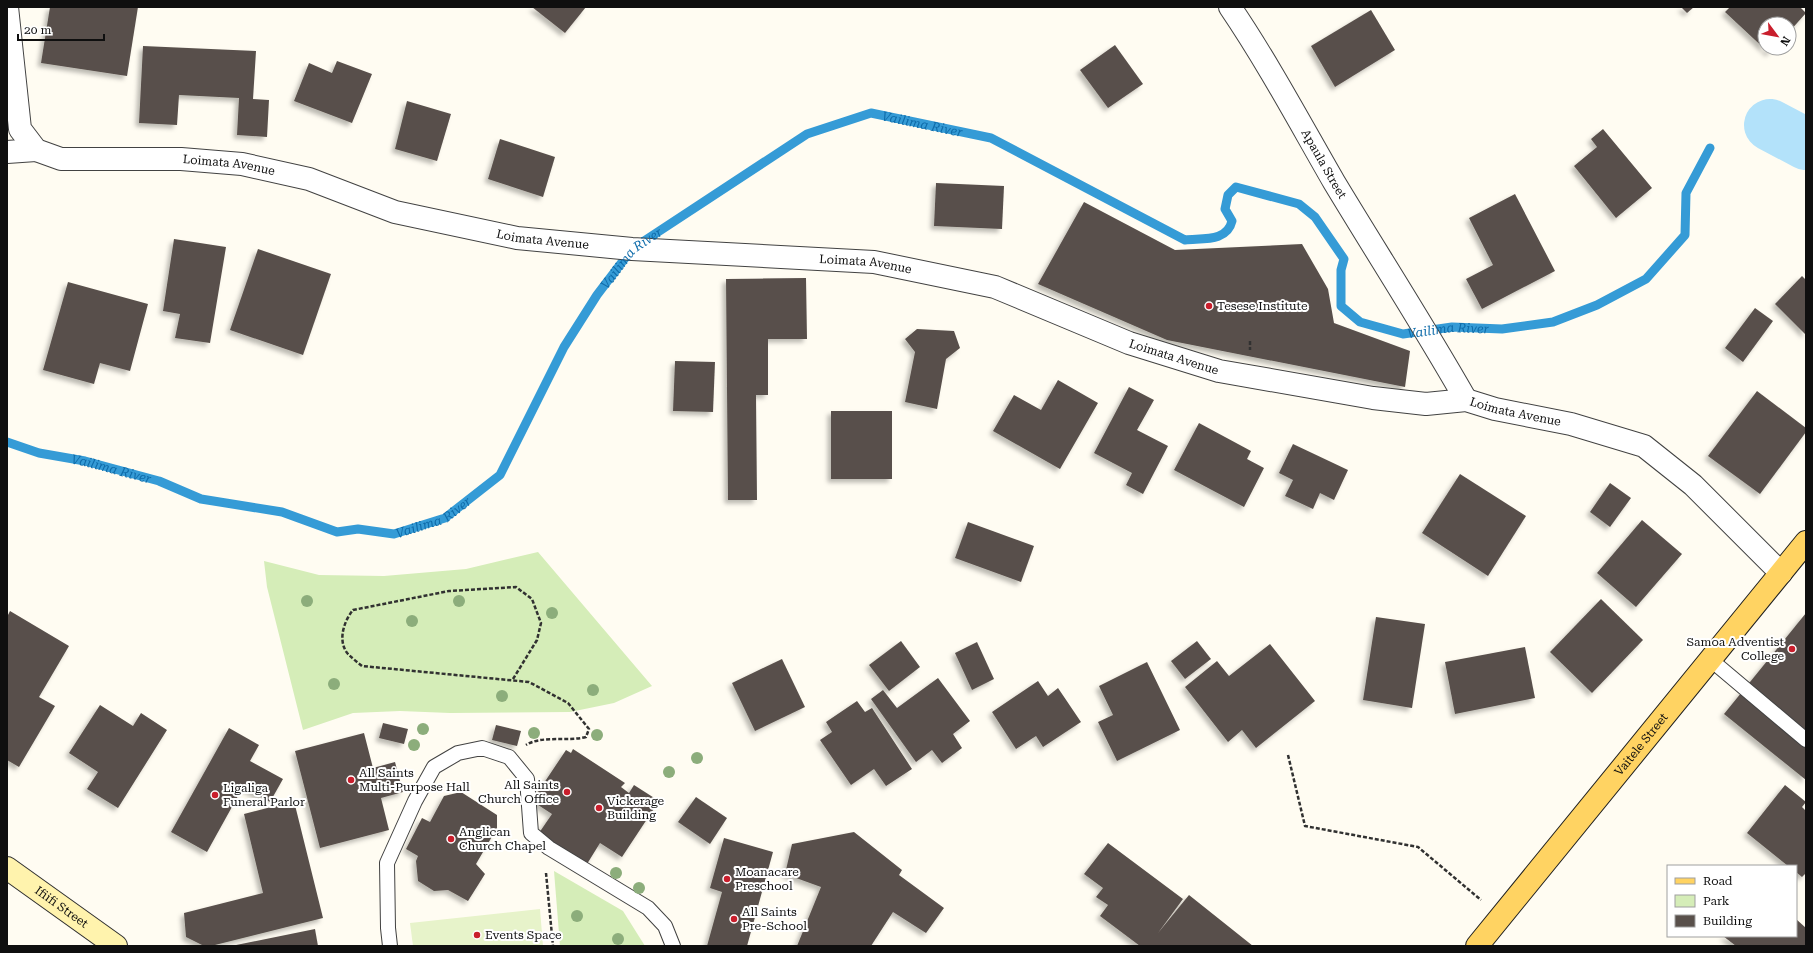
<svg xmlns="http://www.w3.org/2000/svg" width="1813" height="953" font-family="'Roboto Serif',serif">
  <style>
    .green { fill: #d5edb8 }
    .pitch { fill: #e7f3ca }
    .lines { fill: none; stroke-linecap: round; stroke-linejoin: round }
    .stream { stroke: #359bd6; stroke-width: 9 }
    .river { stroke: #b3e2fa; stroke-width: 52 }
    .building { fill: #59504b; filter: url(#shadow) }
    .lane-casing { stroke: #424242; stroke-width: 16 }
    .street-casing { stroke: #424242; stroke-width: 24 }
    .secondary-casing { stroke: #313131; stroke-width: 24 }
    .primary-casing { stroke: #202020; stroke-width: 24 }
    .path { stroke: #313131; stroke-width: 2.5; stroke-dasharray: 4 2; stroke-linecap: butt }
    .lane { stroke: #fff; stroke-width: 14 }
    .street { stroke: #fff; stroke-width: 22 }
    .secondary { stroke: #fff3ad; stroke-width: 22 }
    .primary { stroke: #ffd362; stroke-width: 22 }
    .tree { fill: #8cad7b }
    .poi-dot { fill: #c91e2c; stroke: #fff; stroke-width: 1.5 }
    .labels { text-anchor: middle; stroke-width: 4; stroke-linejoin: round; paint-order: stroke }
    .street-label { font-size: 12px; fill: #0f0f0f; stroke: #fff }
    .poi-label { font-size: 12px; fill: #0f0f0f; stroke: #fff; text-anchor: start }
    .water-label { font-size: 13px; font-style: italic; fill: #0f6caa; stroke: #fff }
  </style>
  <defs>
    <filter id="shadow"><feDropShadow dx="-3.5" dy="3.5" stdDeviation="2" flood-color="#0004"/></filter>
  </defs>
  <rect width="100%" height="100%" fill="#fffcf2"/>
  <g class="green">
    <path d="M538 552 652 686 614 703 570 712 450 713 400 711 353 713 303 730 267 587 264 561 319 575 384 576 466 569Z"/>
    <path d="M554 871 623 911 645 946H560Z"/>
  </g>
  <path class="pitch" d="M540 909 543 946H413L410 923Z"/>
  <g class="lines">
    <path class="stream" id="s1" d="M7 442 39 453 85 461 159 481 201 499 282 512 337 532 358 529 394 534 445 518 500 475 564 347 597 295 632 249 807 134 871 113 991 138 1185 240C1203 238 1227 242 1232 221L1225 209 1228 195 1236 187 1299 204 1315 217 1344 259 1341 270V306L1360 322 1403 334 1452 327 1502 329 1553 322 1597 305 1646 279 1685 235 1686 193 1710 148"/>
    <path class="river" d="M1770 125 1806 144"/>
  </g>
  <g class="building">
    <path d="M50 7H138L127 76 41 63Z"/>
    <path d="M532 7H586L565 33Z"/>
    <path d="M1681 7H1694L1687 13Z"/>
    <path d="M1730 7H1800L1806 13 1789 32V24H1765V48H1774L1769 53 1725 12Z"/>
    <path d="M1371 10 1395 50 1335 87 1311 46Z"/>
    <path d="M1115 45 1143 84 1108 108 1080 70Z"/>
    <path d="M143 46 256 51 253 99 269 100 267 137 237 135 239 98 179 95 177 125 139 123Z"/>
    <path d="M337 61 372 74 352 123 294 101 309 63 332 73Z"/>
    <path d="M407 101 451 114 437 161 395 149Z"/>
    <path d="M1603 129 1652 188 1616 218 1574 166 1597 147 1591 139Z"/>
    <path d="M500 139 555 157 543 197 488 179Z"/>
    <path d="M936 183 1004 186 1002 229 934 226Z"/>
    <path d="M1515 194 1555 271 1482 309 1466 279 1493 265 1469 218Z"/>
    <path d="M1084 202 1175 250 1302 244 1328 289 1334 323 1410 351 1405 387 1167 340 1038 284Z"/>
    <path d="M174 239 226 247 210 343 175 338 180 314 163 311Z"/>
    <path d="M258 249 331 274 303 355 230 330Z"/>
    <path d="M1802 276 1806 280V335L1775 304Z"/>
    <path d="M806 278 807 339H768V395H756L757 500H728L726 279Z"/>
    <path d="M68 282 148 304 130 371 100 363 94 384 43 370Z"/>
    <path d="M1755 308 1773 321 1743 362 1725 348Z"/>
    <path d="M917 329 954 331 960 348 946 359 937 409 905 402 915 352 905 339Z"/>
    <path d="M675 361 715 362 713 412 673 411Z"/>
    <path d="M1058 380 1098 403 1060 469 993 431 1014 395 1041 410Z"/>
    <path d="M1129 387 1154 400 1137 430 1168 446 1143 494 1126 485 1132 473 1094 453Z"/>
    <path d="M1757 391 1806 428V432L1760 494 1708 456Z"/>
    <rect x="831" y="411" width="61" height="68"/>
    <path d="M1199 423 1251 451 1247 459 1264 468 1244 507 1174 470Z"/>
    <path d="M1293 444 1348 470 1334 500 1320 493 1313 509 1285 496 1293 480 1279 473Z"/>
    <path d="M1460 474 1526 516 1488 576 1422 533Z"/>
    <path d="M1610 483 1631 498 1610 527 1590 512Z"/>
    <path d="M1642 520 1682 554 1636 607 1597 573Z"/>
    <path d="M968 522 1034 546 1021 582 955 558Z"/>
    <path d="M1601 599 1643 640 1592 693 1550 652Z"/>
    <path d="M10 611 69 646 39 697 55 706 19 767 7 760V617Z"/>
    <path d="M1806 613V780L1724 714Z"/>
    <path d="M1376 617 1425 624 1412 708 1363 700Z"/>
    <path d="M901 641 920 667 889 691 869 665Z"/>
    <path d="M1197 641 1211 659 1185 679 1171 661Z"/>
    <path d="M977 642 994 679 972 690 955 653Z"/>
    <path d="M1270 644 1315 701 1256 748 1242 730 1228 742 1185 687 1217 661 1229 676Z"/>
    <path d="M1525 647 1535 698 1455 714 1445 662Z"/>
    <path d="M782 659 805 707 755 731 732 683Z"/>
    <path d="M1147 662 1180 730 1117 761 1098 722 1113 715 1099 686Z"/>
    <path d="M938 678 970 721 953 734 962 748 942 763 932 750 916 762 871 699 883 690 897 708Z"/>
    <path d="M1038 681 1048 696 1058 688 1081 722 1043 747 1036 736 1016 749 992 712Z"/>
    <path d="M857 701 865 712 872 708 912 769 886 786 874 769 851 785 820 740 832 732 826 722Z"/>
    <path d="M100 705 133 726 141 713 167 730 118 808 87 789 98 772 69 753Z"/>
    <path d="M383 723 408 729 404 744 379 738Z"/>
    <path d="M496 725 521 731 517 746 492 740Z"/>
    <path d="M229 728 259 745 250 761 283 779 270 802 243 787 207 852 171 832Z"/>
    <path d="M364 733 373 768 395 762 403 792 381 798 389 830 320 848 295 751Z"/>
    <path d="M573 749 625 783 621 787 629 793 634 785 659 801 622 857 600 843 587 864 539 833 552 814 532 801 566 750 571 753Z"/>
    <path d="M1785 785 1806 802 1802 807 1806 811V873L1802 877 1796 872V866H1788L1747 833Z"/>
    <path d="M461 792 497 815V828L476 864 485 874 468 901 448 890 434 891 418 881 416 861 418 856 406 849 422 818 430 822 444 796Z"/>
    <path d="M696 797 727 818 710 844 678 822Z"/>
    <path d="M294 801 323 918 211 946H204L186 937 184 913 263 893 244 814Z"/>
    <path d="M854 832 902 870 899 875 944 908 926 933 893 912 871 946H797L821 887 785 874 792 844Z"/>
    <path d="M724 838 773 852 747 946H707L722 892 710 888Z"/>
    <path d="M1108 843 1183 899 1158 933 1189 895 1253 946H1140L1100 916 1108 905 1096 897 1103 888 1084 874Z"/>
    <path d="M1796 919 1806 928V946H1736L1723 936H1796Z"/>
    <path d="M315 929 318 946H236V945Z"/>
  </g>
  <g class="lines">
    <g class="lane-casing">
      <g id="lane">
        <path d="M1711 660 1806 740"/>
        <path d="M390 946 388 928 387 863 415 801 434 767 458 753 482 748 509 757 527 779 531 833 549 848 648 908 665 926 673 946"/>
      </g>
    </g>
    <g class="street-casing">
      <g id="street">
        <path id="s2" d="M7 7 20 129 36 150 61 159H181L242 164 309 179 395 212 517 238 632 249 874 262 995 287 1129 343 1219 371 1373 398 1426 404 1466 400 1495 409 1571 424 1644 446 1693 485 1781 573"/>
        <path id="s3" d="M1230 7C1268 63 1300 123 1334 182 1378 255 1424 326 1466 400"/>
        <path d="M7 152 36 150"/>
      </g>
    </g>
    <g class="secondary-casing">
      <g id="secondary">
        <path id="s4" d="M7 868 116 946"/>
      </g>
    </g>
    <g class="primary-casing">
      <g id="primary">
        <path id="s5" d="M1477 946 1806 542"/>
      </g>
    </g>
    <g class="path">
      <path d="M1250 341V350"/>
      <path d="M513 679 537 640 541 623 532 599 516 587 449 591 353 610C344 621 337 641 348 654 352 658 357 662 362 666L529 682 568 703 589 729 586 737C567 742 542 735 526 745"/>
      <path d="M1288 755 1305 826 1418 847 1481 900"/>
      <path d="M546 873 553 946"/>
    </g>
    <use href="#lane" class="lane"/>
    <use href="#street" class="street"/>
    <use href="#secondary" class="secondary"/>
    <use href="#primary" class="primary"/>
  </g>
  <g class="tree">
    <circle cx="307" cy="601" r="6"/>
    <circle cx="459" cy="601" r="6"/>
    <circle cx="552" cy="613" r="6"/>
    <circle cx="412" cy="621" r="6"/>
    <circle cx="334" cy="684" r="6"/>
    <circle cx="593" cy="690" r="6"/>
    <circle cx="502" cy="696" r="6"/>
    <circle cx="423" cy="729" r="6"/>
    <circle cx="534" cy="733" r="6"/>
    <circle cx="597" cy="735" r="6"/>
    <circle cx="414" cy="745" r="6"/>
    <circle cx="697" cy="758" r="6"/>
    <circle cx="669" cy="772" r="6"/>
    <circle cx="616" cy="873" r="6"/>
    <circle cx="639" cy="888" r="6"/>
    <circle cx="577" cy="916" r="6"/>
    <circle cx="618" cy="939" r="6"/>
  </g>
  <g class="poi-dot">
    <circle cx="1209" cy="306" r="4"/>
    <circle cx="1792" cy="649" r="4"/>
    <circle cx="351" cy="780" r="4"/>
    <circle cx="567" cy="792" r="4"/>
    <circle cx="215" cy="795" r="4"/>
    <circle cx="599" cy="808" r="4"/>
    <circle cx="451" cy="839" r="4"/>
    <circle cx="727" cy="879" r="4"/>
    <circle cx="734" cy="919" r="4"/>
    <circle cx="477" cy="935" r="4"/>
  </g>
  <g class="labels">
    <g class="street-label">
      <text dy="4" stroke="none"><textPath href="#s3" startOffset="183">Apaula Street</textPath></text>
      <text dy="4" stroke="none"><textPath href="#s2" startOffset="344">Loimata Avenue</textPath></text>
      <text dy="4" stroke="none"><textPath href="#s2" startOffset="668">Loimata Avenue</textPath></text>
      <text dy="4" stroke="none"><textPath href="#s2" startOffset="992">Loimata Avenue</textPath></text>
      <text dy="4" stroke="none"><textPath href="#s2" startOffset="1316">Loimata Avenue</textPath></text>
      <text dy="4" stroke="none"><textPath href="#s2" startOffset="1664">Loimata Avenue</textPath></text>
      <text dy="4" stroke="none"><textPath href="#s5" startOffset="260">Vaitele Street</textPath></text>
      <text dy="4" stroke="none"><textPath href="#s4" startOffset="67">Ifiifi Street</textPath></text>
    </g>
    <g class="poi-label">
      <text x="1217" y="310">Tesese Institute</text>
      <text x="1784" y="646" text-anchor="end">Samoa Adventist<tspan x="1784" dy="14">College</tspan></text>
      <text x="359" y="777">All Saints<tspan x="359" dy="14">Multi-Purpose Hall</tspan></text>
      <text x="559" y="789" text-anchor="end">All Saints<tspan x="559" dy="14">Church Office</tspan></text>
      <text x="223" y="792">Ligaliga<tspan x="223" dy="14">Funeral Parlor</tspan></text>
      <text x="607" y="805">Vickerage<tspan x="607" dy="14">Building</tspan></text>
      <text x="459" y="836">Anglican<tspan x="459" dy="14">Church Chapel</tspan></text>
      <text x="735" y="876">Moanacare<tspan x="735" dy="14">Preschool</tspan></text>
      <text x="742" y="916">All Saints<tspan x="742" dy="14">Pre-School</tspan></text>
      <text x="485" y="939">Events Space</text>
    </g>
    <g class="water-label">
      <text dy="5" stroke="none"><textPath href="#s1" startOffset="1116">Vailima River</textPath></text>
      <text dy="5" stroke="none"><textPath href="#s1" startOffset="780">Vailima River</textPath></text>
      <text dy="5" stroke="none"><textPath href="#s1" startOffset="1799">Vailima River</textPath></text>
      <text dy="5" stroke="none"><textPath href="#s1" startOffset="108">Vailima River</textPath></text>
      <text dy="5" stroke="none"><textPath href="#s1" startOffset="444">Vailima River</textPath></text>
    </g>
  </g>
  <rect width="1813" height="953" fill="none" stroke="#0f0f0f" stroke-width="16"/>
  <rect x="1667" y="865" width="130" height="72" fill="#ffffff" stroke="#9f9f9f"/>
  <rect x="1675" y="878" width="20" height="6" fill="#ffd362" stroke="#9f9f9f"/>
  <text x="1703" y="885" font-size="12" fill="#0f0f0f">Road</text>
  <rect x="1675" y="895" width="20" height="12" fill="#d5edb8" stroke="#9f9f9f"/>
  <text x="1703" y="905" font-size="12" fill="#0f0f0f">Park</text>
  <rect x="1675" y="915" width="20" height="12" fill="#59504b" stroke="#9f9f9f"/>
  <text x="1703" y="925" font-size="12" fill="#0f0f0f">Building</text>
  <g transform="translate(1777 36) rotate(122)"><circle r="19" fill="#ffffff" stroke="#9f9f9f"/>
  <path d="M0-3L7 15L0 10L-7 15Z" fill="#c91e2c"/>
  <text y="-6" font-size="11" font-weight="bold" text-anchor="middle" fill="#0f0f0f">N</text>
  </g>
  <path d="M18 34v6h86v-6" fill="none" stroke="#0f0f0f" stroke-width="2"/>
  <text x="24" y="34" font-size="12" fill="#0f0f0f" stroke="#ffffff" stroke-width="3" paint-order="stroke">20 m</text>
</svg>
